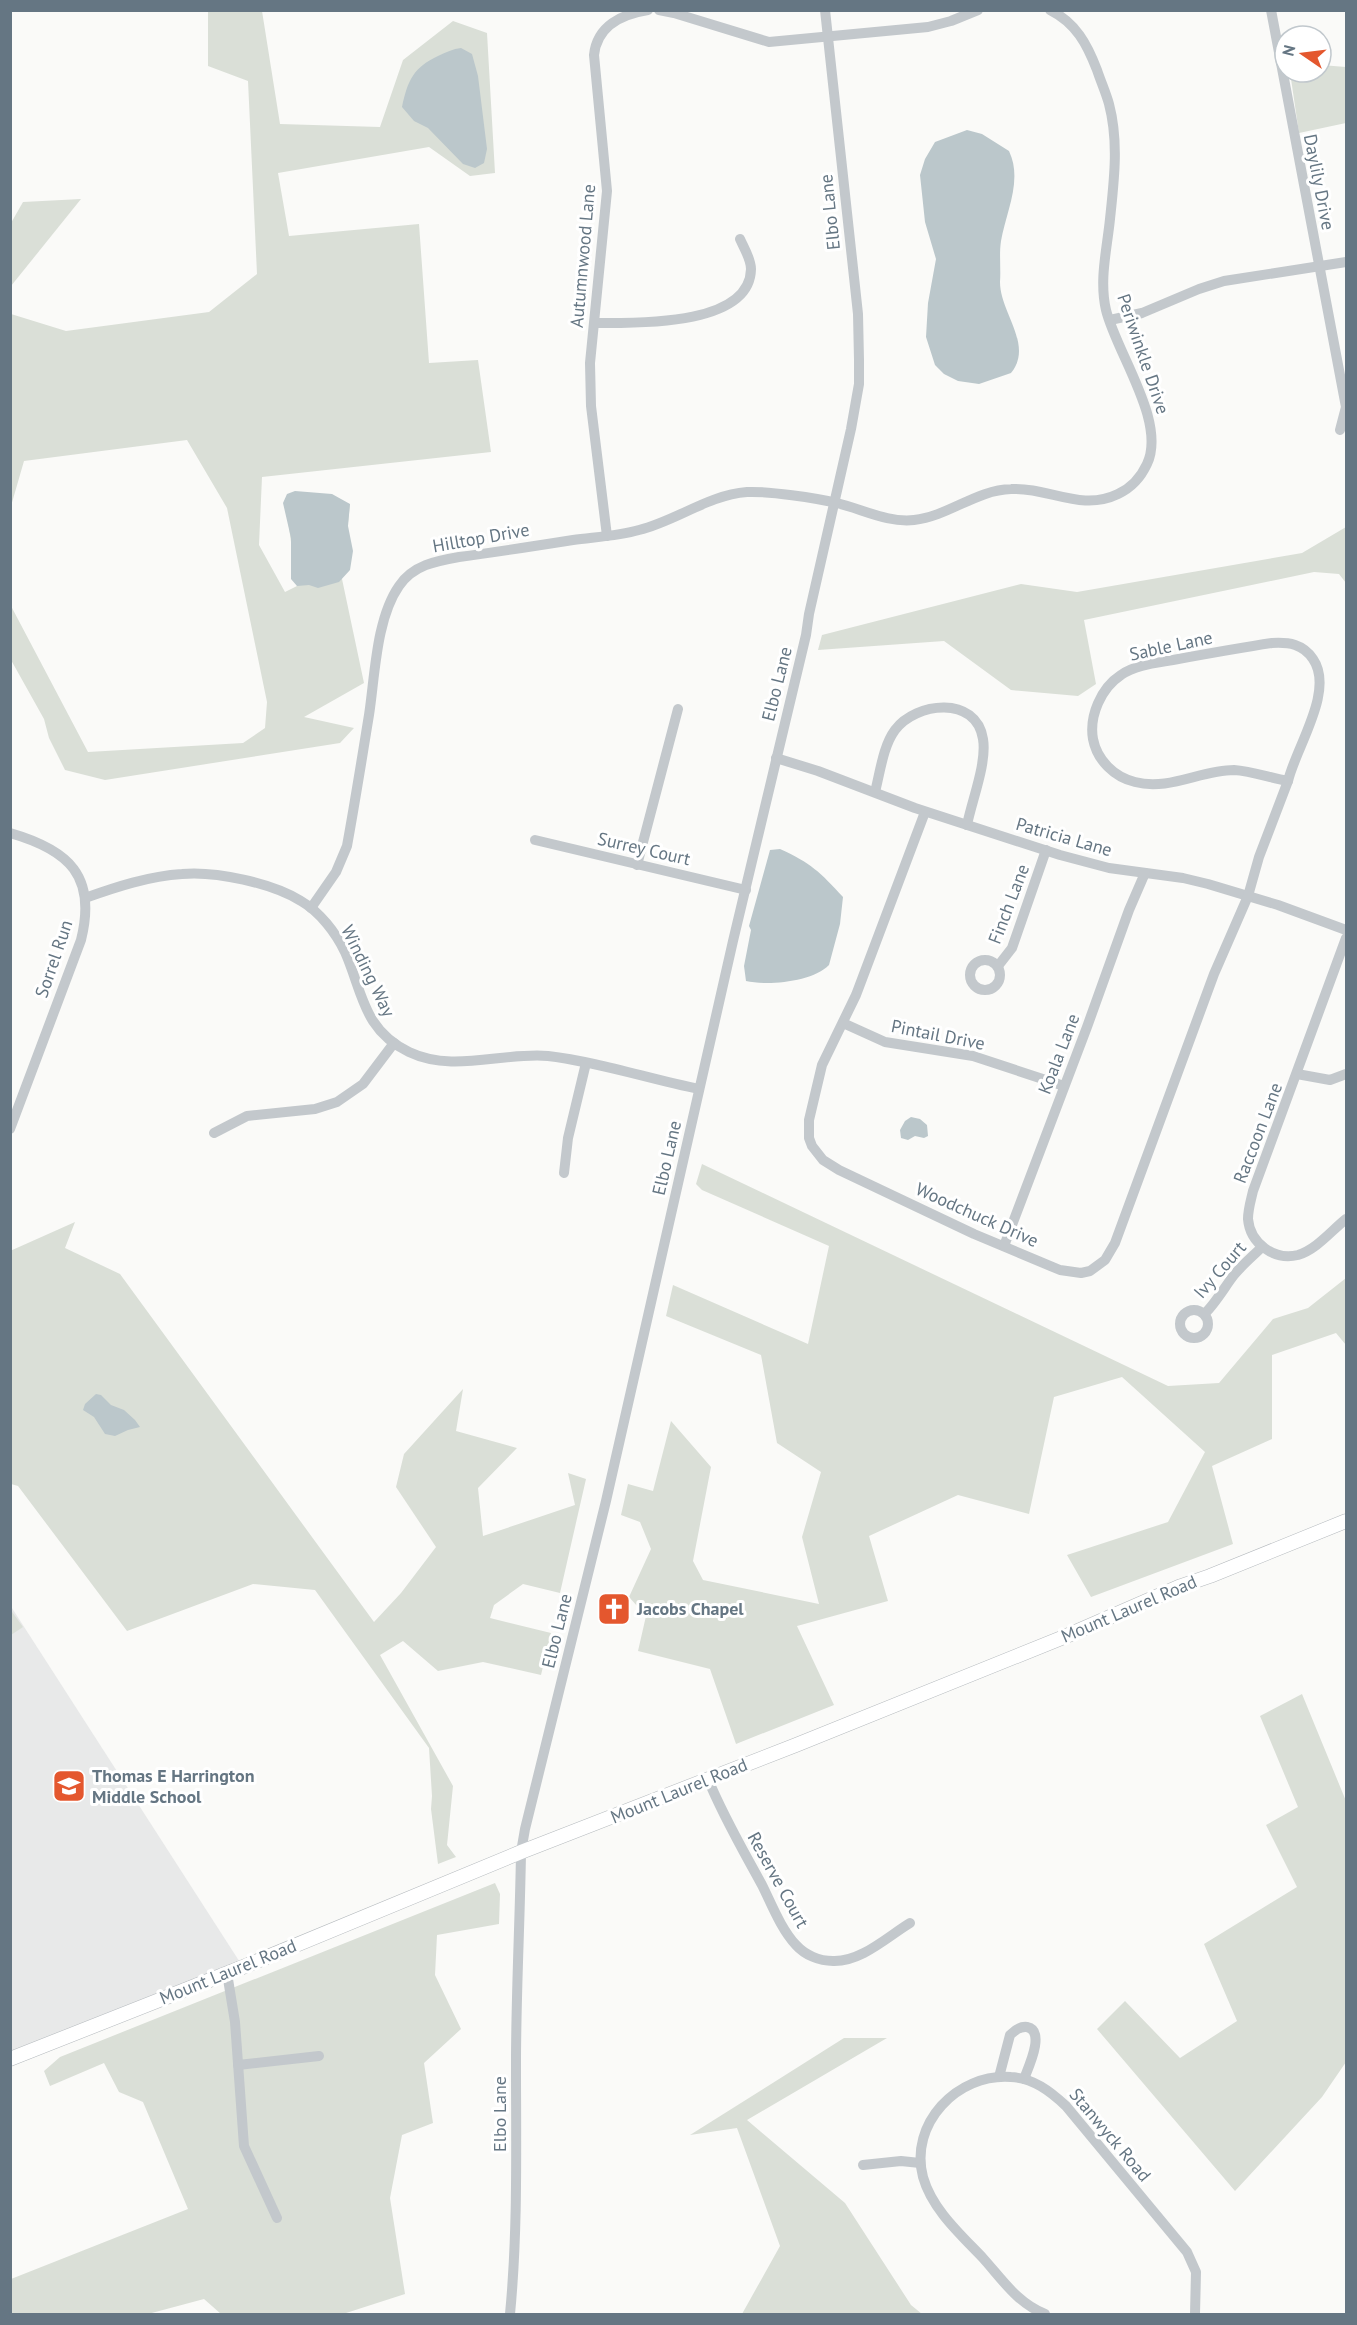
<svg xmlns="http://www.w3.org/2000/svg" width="1357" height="2325" font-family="'PT Sans',sans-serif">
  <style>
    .built { fill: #e8e9e9 }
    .green { fill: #dadfd7 }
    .water { fill: #bbc7cb }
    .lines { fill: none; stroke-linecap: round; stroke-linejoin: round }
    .major-casing { stroke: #b5babe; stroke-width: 15 }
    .minor { stroke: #c3c8cc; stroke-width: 10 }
    .major { stroke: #fff; stroke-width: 14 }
    .labels { text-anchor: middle; stroke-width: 6; stroke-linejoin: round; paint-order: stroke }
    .street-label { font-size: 18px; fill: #657683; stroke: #fff }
    .poi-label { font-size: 18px; font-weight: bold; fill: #657683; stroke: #fff; text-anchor: start }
  </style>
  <rect width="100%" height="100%" fill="#fafaf8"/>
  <path class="built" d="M10 1605 243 1967 10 2059Z"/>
  <g class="green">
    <path d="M208 11H262L280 124 380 127 403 60 453 21 487 33 495 173 470 176 429 147 278 173 289 236 419 224 429 363 478 360 491 452 262 477 259 545 285 592 297 586 285 498 350 504 342 579 364 683 304 717 354 728 340 743 105 780 65 770 49 738 44 719 11 660V606L88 752 243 743 265 728 267 702 227 508 187 440 24 461 11 506V314L66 331 209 312 257 274 248 81 208 66Z"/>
    <path d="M1321 65 1346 67V123L1299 133 1290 72H1321Z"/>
    <path d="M81 199 11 286V223L23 202Z"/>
    <path d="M1346 527V583L1339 574 1314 572 1084 620 1096 684 1078 696 1011 690 944 641 818 650 822 635 1021 584 1077 592 1302 553Z"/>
    <path d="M702 1164 1168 1386 1219 1383 1273 1319 1308 1308 1346 1278V1345L1336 1333 1272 1355V1439L1212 1466 1233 1544 1091 1597 1067 1555 1168 1522 1205 1452 1122 1377 1054 1397 1029 1514 958 1495 869 1536 888 1601 797 1626 834 1705 736 1744 710 1669 638 1651 646 1616 629 1597 651 1549 640 1522 621 1515 628 1484 653 1491 671 1421 711 1467 693 1561 703 1580 819 1604 802 1537 821 1472 777 1443 761 1355 666 1316 673 1285 808 1344 829 1246 702 1190 696 1184Z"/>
    <path d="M75 1222 65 1248 120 1274 374 1622 401 1593 436 1547 396 1487 404 1454 463 1389 456 1431 517 1448 478 1488 483 1536 575 1505 568 1473 586 1479 560 1593 523 1584 494 1605 490 1618 551 1633 541 1675 483 1662 438 1671 403 1641 380 1655 453 1786 447 1845 456 1857 438 1864 431 1809 432 1796 429 1748 315 1590 253 1584 127 1631 18 1486 11 1484 10 1251Z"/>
    <path d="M10 1609 23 1627 11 1635H10Z"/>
    <path d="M1302 1694 1346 1801V2062L1322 2097 1235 2191 1097 2029 1125 2001 1180 2058 1237 2021 1204 1944 1297 1887 1266 1825 1298 1807 1260 1716Z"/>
    <path d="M495 1883 500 1894 499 1924 437 1935 435 1975 461 2029 424 2063 433 2123 402 2135 390 2198 405 2294 343 2314H221L204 2299 148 2314H11V2279L188 2209 143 2102 119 2092 104 2063 50 2086 44 2071 60 2057Z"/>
    <path d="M844 2038H887L747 2120 845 2203 911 2305 922 2314H742L780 2246 737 2128 690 2135Z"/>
  </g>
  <g class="water">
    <path d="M461 48 472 54 478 76 487 149 484 163 475 168 463 164 428 128 414 121 402 107C408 80 413 68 438 56 446 52 453 49 461 48Z"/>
    <path d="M967 130 982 134 1009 151C1023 180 1006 212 1001 241 999 254 1001 269 1000 282 1000 313 1034 345 1011 373L979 384 958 381 944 374 935 365 926 337 928 303 936 259 925 222 920 175 925 159 935 142Z"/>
    <path d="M295 491 332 494 350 504 348 526 353 551 350 570 339 582 318 588 309 585 297 586 291 579V538L283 503 287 494Z"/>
    <path d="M780 849C811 863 820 872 843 897L840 924 829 965C813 982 767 986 746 981L744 966 751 930 749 926 770 850Z"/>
    <path d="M911 1117 920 1119 927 1125 928 1136 924 1138 915 1136 908 1140 901 1138 900 1130 905 1121Z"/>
    <path d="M96 1394 101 1395 111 1405 124 1410 135 1420 140 1427 128 1430 115 1436 105 1434 94 1417 83 1410 85 1404Z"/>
  </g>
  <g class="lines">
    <g class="major-casing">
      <path id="major" d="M10 2059 243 1967 521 1852 796 1745 1064 1637 1181 1586 1210 1576 1346 1521"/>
    </g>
    <g class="minor">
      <path d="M659 10 674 13 769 42 928 27 951 21 978 10"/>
      <path d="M1271 10 1346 407 1340 430"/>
      <path d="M1110 320 1142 313 1199 289 1224 281 1346 262"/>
      <path d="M595 323C634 323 750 327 751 269 751 259 744 248 740 239"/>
      <path d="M607 536 591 406 590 363 607 191 594 55C597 26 622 14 648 10"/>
      <path d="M1272 643C1289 642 1303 644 1313 659 1335 691 1296 747 1288 781 1271 778 1251 771 1234 770 1201 770 1169 791 1135 782 1114 777 1097 760 1093 739 1089 716 1101 688 1121 675 1135 665 1156 663 1173 660 1206 654 1239 648 1272 643Z"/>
      <path d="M776 758 818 771 915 808 1060 855 1109 868 1183 878 1208 884 1278 905 1346 930"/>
      <path d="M875 792C880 773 883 746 895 730 916 702 976 695 983 739 987 763 972 800 967 825"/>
      <path d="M925 812 856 995 822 1065 809 1120V1138L812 1146 823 1160 839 1170 974 1234 1060 1270 1081 1273 1090 1271 1105 1260 1115 1243 1214 974 1248 896 1259 857 1288 781"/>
      <path d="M10 833C69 850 97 876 81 940L10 1129"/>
      <path d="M535 840 746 890"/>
      <path d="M637 865 678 709"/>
      <path d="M85 898C116 887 149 876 182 874 216 871 272 883 301 901 320 912 336 933 345 952 363 993 363 1030 409 1052 453 1073 501 1052 548 1056 599 1062 649 1079 699 1089"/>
      <path d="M311 908 336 872 347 846C355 802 362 758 369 715 375 676 376 619 399 586 413 565 436 561 459 557 497 552 535 546 573 540 595 537 618 536 639 530 676 521 708 495 747 492 768 491 816 498 837 503 862 509 888 523 914 520 949 516 976 490 1011 489 1049 487 1081 512 1118 494 1131 488 1141 477 1147 464 1167 422 1116 352 1106 310 1099 280 1107 249 1110 219 1114 181 1119 142 1109 104 1106 93 1101 82 1097 70 1087 44 1076 23 1050 10"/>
      <path d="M1346 938 1253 1191C1251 1200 1248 1209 1248 1219 1250 1243 1274 1261 1298 1255 1317 1249 1331 1231 1346 1219"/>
      <circle cx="985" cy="975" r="15"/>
      <path d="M998 966 1012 948 1046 850"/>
      <path d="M843 1023 885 1042 973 1056 1064 1086"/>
      <path d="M1297 1074 1330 1080 1346 1074"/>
      <path d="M214 1133 247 1116 315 1109 337 1102 363 1084 394 1043"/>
      <path d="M564 1173 568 1138 586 1063"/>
      <path d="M1004 1246 1087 1027 1129 910 1145 873"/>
      <circle cx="1194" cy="1324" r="14"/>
      <path d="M1204 1314C1213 1307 1226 1285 1234 1275 1242 1265 1253 1256 1262 1247"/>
      <path d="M708 1779C723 1816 743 1850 762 1885 772 1905 781 1929 796 1945 805 1955 819 1961 833 1961 861 1962 887 1937 910 1923"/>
      <path d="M227 1973 235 2022 244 2146 277 2218"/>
      <path d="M238 2065 319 2056"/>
      <path d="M999 2077 1010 2035C1014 2031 1020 2026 1027 2027 1046 2031 1028 2068 1024 2079"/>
      <path d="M863 2165 901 2161 920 2163"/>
      <path d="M510 2314C518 2231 516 2147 516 2063 516 1993 520 1922 521 1852L525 1829 606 1501 733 941 806 635 809 614 851 429 859 384V360L858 314 825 10"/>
      <path d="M1045 2314C1017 2303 1002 2279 982 2257 960 2234 932 2209 923 2177 909 2124 957 2073 1011 2077 1033 2078 1050 2091 1066 2106L1187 2252 1196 2272 1195 2314"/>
    </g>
    <use href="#major" class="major"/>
  </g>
  <defs>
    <g id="church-square" transform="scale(1.725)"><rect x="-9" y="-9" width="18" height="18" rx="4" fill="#e4572e" stroke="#fff"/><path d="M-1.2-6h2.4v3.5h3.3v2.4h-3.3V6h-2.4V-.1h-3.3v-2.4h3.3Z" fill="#fff"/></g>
    <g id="school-square" transform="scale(1.725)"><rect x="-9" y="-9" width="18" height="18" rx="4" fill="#e4572e" stroke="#fff"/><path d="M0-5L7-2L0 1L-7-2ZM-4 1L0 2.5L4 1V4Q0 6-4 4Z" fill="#fff"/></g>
  </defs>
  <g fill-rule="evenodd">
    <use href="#church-square" x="614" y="1609"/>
    <use href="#school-square" x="69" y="1786"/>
  </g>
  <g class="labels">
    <g class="street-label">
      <text transform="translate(1319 182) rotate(79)" y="6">Daylily Drive</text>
      <text transform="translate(830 212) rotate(-96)" y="6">Elbo Lane</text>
      <text transform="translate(583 256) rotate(-85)" y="6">Autumnwood Lane</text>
      <text transform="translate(1143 354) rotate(71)" y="6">Periwinkle Drive</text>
      <text transform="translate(481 538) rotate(-10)" y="6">Hilltop Drive</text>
      <text transform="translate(1171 646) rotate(-12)" y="6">Sable Lane</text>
      <text transform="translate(777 684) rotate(-76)" y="6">Elbo Lane</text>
      <text transform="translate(1064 837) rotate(16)" y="6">Patricia Lane</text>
      <text transform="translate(644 849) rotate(13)" y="6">Surrey Court</text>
      <text transform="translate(1009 904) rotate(-69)" y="6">Finch Lane</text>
      <text transform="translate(54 959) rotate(-71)" y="6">Sorrel Run</text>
      <text transform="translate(368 971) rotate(64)" y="6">Winding Way</text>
      <text transform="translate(938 1035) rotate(11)" y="6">Pintail Drive</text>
      <text transform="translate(1059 1054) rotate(-69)" y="6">Koala Lane</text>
      <text transform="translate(1258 1133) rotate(-69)" y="6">Raccoon Lane</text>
      <text transform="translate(667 1158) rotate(-77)" y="6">Elbo Lane</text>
      <text transform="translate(977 1215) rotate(24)" y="6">Woodchuck Drive</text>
      <text transform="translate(1220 1270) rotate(-49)" y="6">Ivy Court</text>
      <text transform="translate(1129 1609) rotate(-23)" y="6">Mount Laurel Road</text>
      <text transform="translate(557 1631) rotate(-76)" y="6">Elbo Lane</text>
      <text transform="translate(679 1791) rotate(-22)" y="6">Mount Laurel Road</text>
      <text transform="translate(778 1880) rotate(61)" y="6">Reserve Court</text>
      <text transform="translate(228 1972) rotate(-22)" y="6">Mount Laurel Road</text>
      <text transform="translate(500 2114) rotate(-90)" y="6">Elbo Lane</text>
      <text transform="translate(1110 2135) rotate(50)" y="6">Stanwyck Road</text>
    </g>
    <g class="poi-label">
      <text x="637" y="1615">Jacobs Chapel</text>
      <text x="92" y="1782">Thomas E Harrington<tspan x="92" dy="21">Middle School</tspan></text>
    </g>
  </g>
  <rect width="1357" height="2325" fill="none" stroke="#657683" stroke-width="24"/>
  <g transform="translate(1303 54) rotate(284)"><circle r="28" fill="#ffffff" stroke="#c1c8cd" stroke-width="1.5"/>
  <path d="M0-4.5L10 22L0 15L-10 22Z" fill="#e4572e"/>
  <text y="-9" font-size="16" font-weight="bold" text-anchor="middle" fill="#657683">N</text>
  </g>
</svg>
